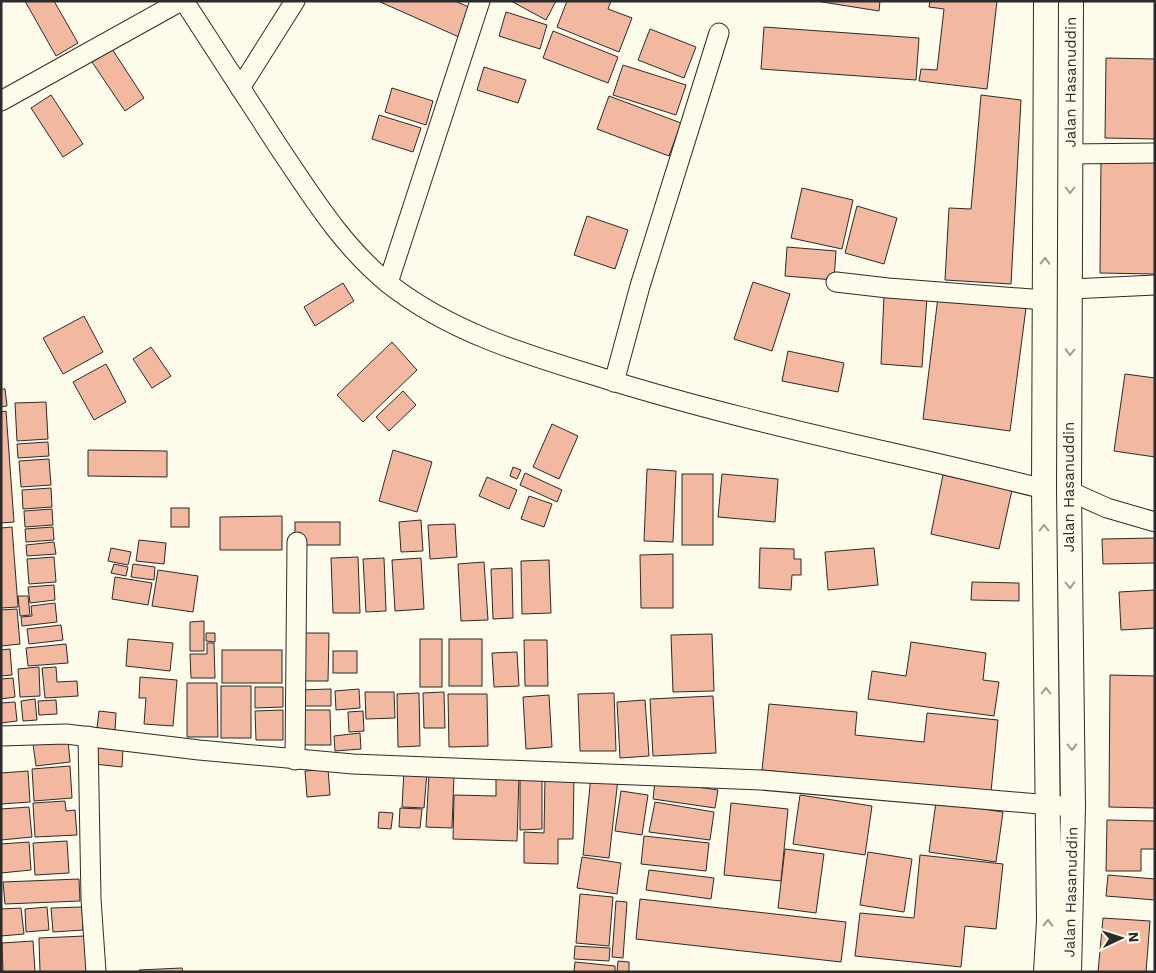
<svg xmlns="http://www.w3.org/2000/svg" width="1156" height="973" font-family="'Work Sans',sans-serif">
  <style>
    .building { fill: #f2b8a0; stroke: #2b2b2b }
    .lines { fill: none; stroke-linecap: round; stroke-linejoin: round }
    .minor-casing { stroke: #2b2b2b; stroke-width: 21 }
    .tertiary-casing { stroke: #2b2b2b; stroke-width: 26 }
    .minor { stroke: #fdfbea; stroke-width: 19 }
    .tertiary { stroke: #fdfbea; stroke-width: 24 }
    .oneway { stroke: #9e9d94 }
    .labels { text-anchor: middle; stroke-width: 4; stroke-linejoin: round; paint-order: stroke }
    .street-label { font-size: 15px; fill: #2b2b2b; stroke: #fdfbea }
  </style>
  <rect width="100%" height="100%" fill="#fdfbea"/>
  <g class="building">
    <path d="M25 1H54L78 43 56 56Z"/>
    <path d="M378 1H455L471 8 459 37Z"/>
    <path d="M511 1H556L546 20Z"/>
    <path d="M567 1H611L608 9 632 18 619 52 557 27Z"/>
    <path d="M816 1H880L879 11Z"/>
    <path d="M930 1H997L987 89 919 81 921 69 937 70 944 9 929 7Z"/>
    <path d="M506 12 547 25 540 49 499 36Z"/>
    <path d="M764 27 919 38 916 80 761 69Z"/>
    <path d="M650 29 696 47 684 78 638 60Z"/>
    <path d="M553 31 618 57 608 83 543 58Z"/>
    <path d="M112 49 144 98 125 111 92 62Z"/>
    <path d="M1106 58 1155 59V139L1105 138Z"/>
    <path d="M623 65 686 85 676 115 613 95Z"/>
    <path d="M484 67 526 80 518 103 477 90Z"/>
    <path d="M392 88 433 101 426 125 385 112Z"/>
    <path d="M51 95 83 144 63 157 31 108Z"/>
    <path d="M981 95 1021 100 1011 284 945 280 949 208 971 209Z"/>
    <path d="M609 96 681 123 669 156 597 129Z"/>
    <path d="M379 115 421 128 413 152 372 139Z"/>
    <path d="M1101 160H1155V274L1100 273Z"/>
    <path d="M802 188 853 200 842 249 791 238Z"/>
    <path d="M857 206 897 218 884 264 845 253Z"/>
    <path d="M587 216 628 230 615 269 574 255Z"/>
    <path d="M787 247 836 251 834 280 785 276Z"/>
    <path d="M753 282 790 294 772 351 734 339Z"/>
    <path d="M343 283 354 301 315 326 304 307Z"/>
    <path d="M884 295 927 297 922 367 881 364Z"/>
    <path d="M938 297 1026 308 1010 431 923 419Z"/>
    <path d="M84 316 103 352 63 374 43 338Z"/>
    <path d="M392 342 417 370 363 422 337 395Z"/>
    <path d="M151 347 171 376 152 388 133 359Z"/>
    <path d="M788 351 844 363 838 392 782 381Z"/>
    <path d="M106 364 126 402 94 420 73 382Z"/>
    <path d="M1125 374 1155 378V457L1114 451Z"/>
    <path d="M1 389H5L7 406 1 407Z"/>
    <path d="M403 391 416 405 389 431 376 417Z"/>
    <path d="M46 402 48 439 17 441 15 403Z"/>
    <path d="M6 411 14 522 1 523V412Z"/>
    <path d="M552 424 578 436 559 479 533 467Z"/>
    <path d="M48 442 49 456 18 458 17 444Z"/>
    <path d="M88 450 167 451V477L88 476Z"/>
    <path d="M393 450 432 462 417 512 379 501Z"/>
    <path d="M49 459 51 485 21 487 19 461Z"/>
    <path d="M513 467 521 470 517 479 510 476Z"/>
    <path d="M647 469 676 471 673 542 644 541Z"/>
    <path d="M525 473 562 490 557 502 520 485Z"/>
    <rect x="682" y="474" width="31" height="71"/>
    <path d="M722 474 778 479 775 522 718 517Z"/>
    <path d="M943 475 1012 490 999 549 931 534Z"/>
    <path d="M487 477 517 490 509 509 479 496Z"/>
    <path d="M51 488 52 507 23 509 22 490Z"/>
    <path d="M529 496 552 504 544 527 521 519Z"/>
    <rect x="171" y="508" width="18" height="19"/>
    <path d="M52 509 53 525 25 527 24 511Z"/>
    <path d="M282 516V550H220V517Z"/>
    <path d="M421 520 423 551 401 552 399 522Z"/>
    <rect x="295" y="522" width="45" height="23"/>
    <path d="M455 524 457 557 430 559 428 525Z"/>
    <path d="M12 527 18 607 1 608V528Z"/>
    <path d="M53 527 54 540 26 542 25 529Z"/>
    <path d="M1155 538V563L1103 564 1102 539Z"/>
    <path d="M139 540 166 543 164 564 136 561Z"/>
    <path d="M54 542 56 554 27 556 26 545Z"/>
    <path d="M111 548 131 552 128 565 108 561Z"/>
    <path d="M760 548 794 549V559H801V575H792L791 590 759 588Z"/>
    <path d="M874 548 878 585 828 590 825 552Z"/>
    <path d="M673 554V608H641L640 555Z"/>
    <path d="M54 557 56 582 29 584 27 559Z"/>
    <path d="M358 557 360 613H333L331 558Z"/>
    <path d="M384 558 386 611 366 612 363 559Z"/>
    <path d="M421 558 424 609 395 611 392 560Z"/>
    <path d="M549 560 551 613 522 614 521 561Z"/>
    <path d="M484 562 488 620 461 621 458 564Z"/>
    <path d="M114 564 128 567 126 576 111 573Z"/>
    <path d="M133 564 155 567 154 580 131 577Z"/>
    <path d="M512 568 513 618 493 619 491 569Z"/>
    <path d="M158 570 198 576 193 612 152 606Z"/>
    <path d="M115 577 152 583 148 605 112 599Z"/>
    <path d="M972 582 1019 583V601L971 600Z"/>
    <path d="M54 585 55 600 30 603 28 587Z"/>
    <path d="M1155 590V628L1121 630 1119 592Z"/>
    <path d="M18 596H28L30 615 20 616Z"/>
    <path d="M55 603 57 622 22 626 21 617 32 616 31 606Z"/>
    <path d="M17 609 20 644 1 646V610Z"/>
    <path d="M204 621V651H190V622Z"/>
    <path d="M61 625 63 640 29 644 27 629Z"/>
    <path d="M206 633H215V642L206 641Z"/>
    <path d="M300 633H329L328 681H300Z"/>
    <path d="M712 634 714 691 673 692 671 635Z"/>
    <path d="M128 639 173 643 170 671 126 666Z"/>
    <rect x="420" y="639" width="22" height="48"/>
    <rect x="449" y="639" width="33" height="47"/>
    <path d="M524 640H547L548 686H525Z"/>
    <path d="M911 642 986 653 983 680 999 682 994 716 868 699 872 671 906 676Z"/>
    <path d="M207 643H214L215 678H191L190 654H207Z"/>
    <path d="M66 644 68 663 28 666 26 648Z"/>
    <path d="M10 649 12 675 1 676V650Z"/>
    <rect x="222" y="650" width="60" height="33"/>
    <rect x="333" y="651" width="24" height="22"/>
    <path d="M517 652 519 686 494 687 492 653Z"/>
    <path d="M39 667 40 696 20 697 18 669Z"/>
    <path d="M56 667 57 682 77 681 78 696 45 698 42 668Z"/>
    <path d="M1110 675 1155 676V808L1109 807Z"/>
    <path d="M140 677 177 680 173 726 144 724 146 698H139Z"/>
    <path d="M13 678 15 697 1 699V679Z"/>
    <path d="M187 683H217L218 737H187Z"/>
    <rect x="221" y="686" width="30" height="52"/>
    <path d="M255 687H283V707L255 708Z"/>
    <path d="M331 689V706H300L299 690Z"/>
    <path d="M359 689 360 708 336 710 335 691Z"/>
    <path d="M365 692H394L395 718 366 719Z"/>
    <path d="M444 692 445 728H424L423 693Z"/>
    <path d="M419 693 420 746 398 747 397 694Z"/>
    <path d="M614 693 616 751H580L578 694Z"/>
    <path d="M448 694H487L488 746 449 747Z"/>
    <path d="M549 695 552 747 526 749 523 697Z"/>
    <path d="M713 696 716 753 653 756 650 699Z"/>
    <path d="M35 699 37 720 23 721 21 701Z"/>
    <path d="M56 700 57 714 39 715 38 701Z"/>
    <path d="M645 700 649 756 620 758 617 702Z"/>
    <path d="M15 702 17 721 1 723V703Z"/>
    <path d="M769 704 857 712 855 735 924 742 927 713 998 720 991 792 762 770Z"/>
    <path d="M283 710V740H256L255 711Z"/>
    <path d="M301 710H330L331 745H302Z"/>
    <path d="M99 711 116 713 115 730 97 728Z"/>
    <path d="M363 711 364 731 349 732 348 712Z"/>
    <path d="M360 733 361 749 335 751 334 736Z"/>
    <path d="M68 740 70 762 36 766 33 744Z"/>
    <path d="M95 747 123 749 122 767 94 764Z"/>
    <path d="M70 766 72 798 34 801 32 769Z"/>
    <path d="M328 769 330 795 307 797 305 771Z"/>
    <path d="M404 770 427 772 424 808 402 807Z"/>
    <path d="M28 771 30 802 1 804V773Z"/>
    <path d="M429 774 454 775 452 828 426 827Z"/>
    <path d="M496 774 519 775 517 841 453 839 454 795 496 796Z"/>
    <path d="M591 776 618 779 609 858 583 855Z"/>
    <path d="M545 777H574L573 839H558V864L524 863V832L544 833Z"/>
    <path d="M520 780H542V829L520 830Z"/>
    <path d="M655 781 718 790 715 808 653 799Z"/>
    <path d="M621 791 648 795 642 835 615 831Z"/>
    <path d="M800 795 872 806 865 855 793 844Z"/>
    <path d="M65 801 66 811 75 810 77 835 35 837 33 803Z"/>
    <path d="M655 802 714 812 710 840 649 832Z"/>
    <path d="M936 802 1003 812 996 862 929 852Z"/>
    <path d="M731 803 788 809 781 881 724 875Z"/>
    <path d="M29 807 32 837 1 840V809Z"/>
    <path d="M400 808 422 809 420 828 399 827Z"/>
    <path d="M379 812 393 813 391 829 378 828Z"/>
    <path d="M1107 820 1155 821V849H1141V871H1106Z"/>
    <path d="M644 836 709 843 706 871 641 864Z"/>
    <path d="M67 841 69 873 35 875 33 843Z"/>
    <path d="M29 842 31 870 1 873V844Z"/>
    <path d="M785 849 824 854 816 913 778 908Z"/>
    <path d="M868 852 912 859 904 912 860 905Z"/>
    <path d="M920 855 1003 864 996 929 965 926 961 967 855 956 860 913 914 918Z"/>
    <path d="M582 857 621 863 617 894 577 888Z"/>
    <path d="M649 870 714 878 711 899 646 890Z"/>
    <path d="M1108 875 1155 879V900L1106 896Z"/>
    <path d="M79 879 80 901 5 904 3 882Z"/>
    <path d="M580 894 613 897 609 946 576 943Z"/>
    <path d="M640 899 846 922 841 962 636 939Z"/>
    <path d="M616 901 627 902 623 958 612 957Z"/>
    <path d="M47 907 49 930 26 932 25 909Z"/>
    <path d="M82 907 83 930 53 932 51 908Z"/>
    <path d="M21 908 24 934 1 936V909Z"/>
    <path d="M1103 918 1150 921 1146 972H1098Z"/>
    <path d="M85 936 87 972H40L39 938Z"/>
    <path d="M33 941 35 972H3L2 943Z"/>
    <path d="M575 946 610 948 609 961 574 959Z"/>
    <path d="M618 961 629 962V972H617Z"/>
    <path d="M575 962 615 966V972H574Z"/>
    <path d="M182 968 183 972H139V970Z"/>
  </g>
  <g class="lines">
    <g class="minor-casing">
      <g id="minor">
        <path d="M184 1C215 49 247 98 278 146 311 195 342 246 389 284 449 331 521 353 593 375 741 422 893 451 1044 489"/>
        <path d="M240 88 295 1"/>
        <path d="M1 101 181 1"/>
        <path d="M1070 154 1155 153"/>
        <path d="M836 282 888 288 1045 300"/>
        <path d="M388 283 480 1"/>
        <path d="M1071 289 1155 285"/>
        <path d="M614 382 640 286 719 33"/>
        <path d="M1069 491 1107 508 1155 522"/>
        <path d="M1 736 66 734 199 750 353 764 761 780 1073 807"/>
        <path d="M88 736 91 899 96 972"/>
        <path d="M295 760 297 542"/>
      </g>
    </g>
    <g class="tertiary-casing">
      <g id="tertiary">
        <path d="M1046 1 1044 489 1049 921 1046 972"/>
        <path id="s1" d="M1069 972 1073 807 1069 491 1071 1"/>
      </g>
    </g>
    <use href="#minor" class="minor"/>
    <use href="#tertiary" class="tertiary"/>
  </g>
  <defs><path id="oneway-chevron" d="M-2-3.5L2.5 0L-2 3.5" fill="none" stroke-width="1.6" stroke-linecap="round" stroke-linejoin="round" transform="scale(1.25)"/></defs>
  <g class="oneway">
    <use href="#oneway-chevron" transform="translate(1070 190) rotate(90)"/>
    <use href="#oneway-chevron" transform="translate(1045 261) rotate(-89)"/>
    <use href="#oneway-chevron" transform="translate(1070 352) rotate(91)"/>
    <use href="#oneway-chevron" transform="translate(1044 528) rotate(-91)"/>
    <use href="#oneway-chevron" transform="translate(1070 585) rotate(89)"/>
    <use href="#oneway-chevron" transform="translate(1046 691) rotate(-90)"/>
    <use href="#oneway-chevron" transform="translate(1072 747) rotate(89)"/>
    <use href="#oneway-chevron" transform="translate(1048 923) rotate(-89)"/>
  </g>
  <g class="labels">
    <g class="street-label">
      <text dy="5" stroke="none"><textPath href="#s1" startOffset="890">Jalan Hasanuddin</textPath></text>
      <text transform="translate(1069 487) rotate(-90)" y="5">Jalan Hasanuddin</text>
      <text dy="5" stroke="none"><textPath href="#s1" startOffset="80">Jalan Hasanuddin</textPath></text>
    </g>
  </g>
  <rect width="1156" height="973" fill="none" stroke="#2b2b2b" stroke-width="5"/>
  <g transform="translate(1121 938) rotate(86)" stroke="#fdfbea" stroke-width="4" paint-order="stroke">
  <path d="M0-4L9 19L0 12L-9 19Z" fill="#2b2b2b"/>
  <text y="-8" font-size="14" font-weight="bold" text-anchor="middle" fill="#2b2b2b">N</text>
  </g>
</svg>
